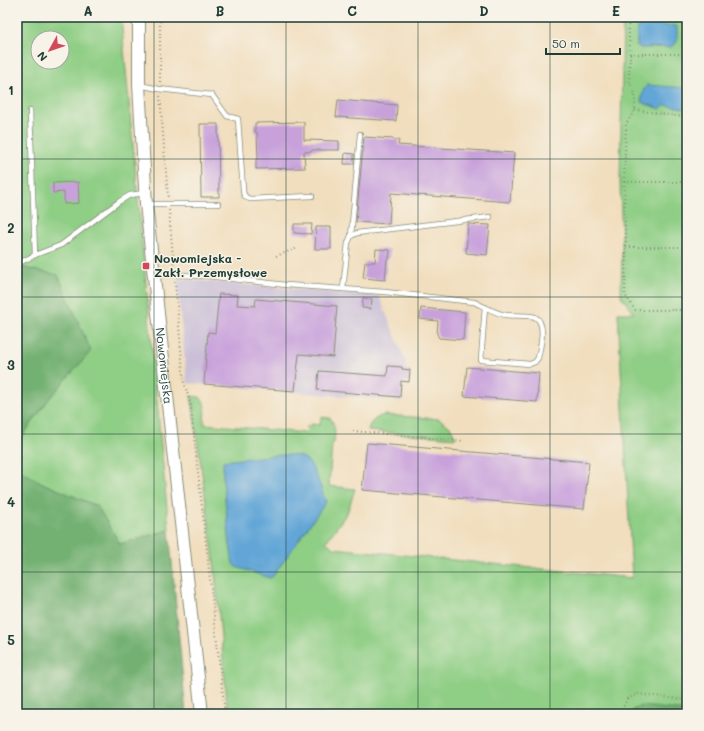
<svg xmlns="http://www.w3.org/2000/svg" width="704" height="731" font-family="Mali,sans-serif">
  <style>
    .industrial { fill: #cabfd7 }
    .green { fill: #8fce85; stroke: #57865c; fill-rule: evenodd }
    .forest { fill: #73b172; stroke: #497753 }
    .water { fill: #62a6d7; stroke: #407286 }
    .building { fill: #c8a1db }
    .lines { fill: none; stroke-linecap: round; stroke-linejoin: round }
    .service-casing { stroke: #888e79; stroke-width: 6 }
    .tertiary-casing { stroke: #888e79; stroke-width: 14 }
    .path { stroke: #888e79; stroke-width: 2; stroke-dasharray: 1 3; stroke-linecap: butt }
    .service { stroke: #fff; stroke-width: 4.5 }
    .tertiary { stroke: #fff; stroke-width: 12 }
    .grid { fill: none; stroke: #1f3d34; stroke-width: 1; stroke-opacity: 0.55 }
    .poi-dot { fill: #d1495b; stroke: #f7f3e8; stroke-width: 1.5 }
    .labels { text-anchor: middle; stroke-width: 3; stroke-linejoin: round; paint-order: stroke }
    .poi-label { font-size: 12px; font-weight: bold; fill: #1f3d34; stroke: #f7f3e8; text-anchor: start }
    .street-label { font-size: 12px; fill: #1f3d34; stroke: #f7f3e8 }
    .neatline { fill: none; stroke: #1f3d34; stroke-width: 1.5 }
    .grid-label { font-size: 13px; text-anchor: middle; font-weight: bold; fill: #1f3d34 }
  </style>
  <rect width="100%" height="100%" fill="#f7f3e8"/>
  <filter id="ink" filterUnits="userSpaceOnUse"><feTurbulence type="fractalNoise" baseFrequency=".025" numOctaves="2"/><feDisplacementMap in="SourceGraphic" scale="8" xChannelSelector="R" yChannelSelector="G"/><feConvolveMatrix kernelMatrix="1 2 1 2 8 2 1 2 1" color-interpolation-filters="sRGB"/></filter>
  <filter id="wash" filterUnits="userSpaceOnUse"><feTurbulence type="fractalNoise" baseFrequency=".012" numOctaves="4" result="noise"/><feDisplacementMap in="SourceGraphic" scale="16" xChannelSelector="R" yChannelSelector="G"/><feGaussianBlur stdDeviation="0.9" result="paint"/><feColorMatrix in="noise" values="0 0 0 0 0 0 0 0 0 0 0 0 0 0 0 0 0 1.4 0 .05"/><feComposite in="paint" operator="in"/></filter>
  <g filter="url(#wash)">
    <rect width="100%" height="100%" fill="#f1debe"/>
    <path class="industrial" d="M177 279 379 296 406 362 402 401 187 383Z"/>
    <g class="green">
      <path d="M19 17H121L169 530 120 544 97 506 44 484 17 469V444L48 400 20 267 17 269V19ZM38 38H62V62H38Z"/>
      <path d="M623 17H687V714H228L214 561 193 408 191 396C194 397 198 396 201 398 207 402 204 417 204 424L306 433 307 426H311V424L320 425 321 417 330 418C336 426 335 433 334 443H332L329 486 355 489 347 513 326 542 334 548 632 578 618 313H634L621 296 622 248 620 182Z"/>
      <path d="M385 415 439 419 448 425 451 428 456 438 368 431C370 421 376 417 385 415Z"/>
    </g>
    <g class="forest">
      <path d="M20 267 58 275 91 351 48 400 17 444V269Z"/>
      <path d="M17 469 44 484 97 506 120 544 169 530 186 714H17Z"/>
      <path d="M641 706 687 711V714H632L633 710Z"/>
    </g>
    <g class="water">
      <path d="M642 25 677 26V42L671 47 641 48 637 46V27Z"/>
      <path d="M647 85 687 88V109L665 105 660 109 641 102 643 91Z"/>
      <path d="M277 455C285 455 297 454 304 458 314 463 322 492 326 502L273 576 270 578 236 567 233 564 230 545 223 481V461Z"/>
    </g>
    <g id="blocks">
      <g class="building">
        <path d="M338 100 397 105 396 121 336 117Z"/>
        <path d="M304 122V140L339 141V150H312V151L304 152 305 168 256 169V159H258L257 132H255V123Z"/>
        <path d="M200 124H218L219 197H201Z"/>
        <path d="M364 137 394 139V140H399L398 145 514 153 510 202 391 193 389 224 356 222Z"/>
        <path d="M345 153 354 154V164H344Z"/>
        <path d="M78 182 79 203 64 204V192L53 193V183Z"/>
        <path d="M294 224H312L311 234 294 233Z"/>
        <path d="M468 224 490 225 487 255 466 253Z"/>
        <path d="M316 227H331V249H315Z"/>
        <path d="M376 249 390 250 389 259H387L385 280 363 278 365 262H375Z"/>
        <path d="M219 294 238 295 237 305 255 306 256 299 337 306 333 357 299 354 295 391 204 384 208 332 215 333Z"/>
        <path d="M363 298 372 299 371 309 362 308Z"/>
        <path d="M421 308 465 312 463 340 439 338 437 334 438 321 420 319Z"/>
        <path d="M388 366 402 367V369L410 370 409 382 401 381 400 397 317 390 319 371 387 376Z"/>
        <path d="M467 367 539 373 537 402 464 396Z"/>
        <path d="M367 443 589 462 584 509 362 490Z"/>
      </g>
    </g>
  </g>
  <g filter="url(#ink)">
    <use href="#blocks" fill-opacity="0" stroke="#888e79" stroke-width="1"/>
    <g class="lines">
      <g class="service-casing">
        <g id="service">
          <path d="M139 85 159 89 212 95 227 116 238 119 243 190C243 195 245 198 250 199L312 196"/>
          <path d="M146 204H218"/>
          <path d="M351 236 360 134"/>
          <path d="M35 255 61 245 120 201 130 195 145 193"/>
          <path d="M17 264 35 255 30 111"/>
          <path d="M155 275H175L208 276 286 285 385 292 474 302C483 306 497 314 506 315 512 316 530 315 535 317 547 323 540 348 538 358L535 362 530 364 481 360 485 307"/>
          <path d="M343 289 348 243 351 236 357 233 490 217"/>
        </g>
      </g>
      <g class="tertiary-casing">
        <g id="tertiary">
          <path id="s1" d="M139 17V85L146 204 202 714"/>
        </g>
      </g>
      <g class="path">
        <path d="M628 17 630 54 629 80 635 94V110L626 124 624 182 626 247 625 295 635 310H687"/>
        <path d="M630 54H687"/>
        <path d="M160 82V17"/>
        <path d="M160 96 168 197"/>
        <path d="M635 110 676 116H687"/>
        <path d="M624 182H687"/>
        <path d="M169 210 174 269"/>
        <path d="M626 247H687"/>
        <path d="M276 256 298 248"/>
        <path d="M175 282 184 382 190 402 191 409 225 714"/>
        <path d="M353 431 463 441"/>
        <path d="M622 714V710L627 699 638 694 687 700"/>
      </g>
      <use href="#service" class="service"/>
      <use href="#tertiary" class="tertiary"/>
    </g>
  </g>
  <path class="grid" d="M154 17V714M286 17V714M418 17V714M550 17V714M17 159H687M17 297H687M17 434H687M17 572H687"/>
  <rect class="poi-dot" x="142" y="262" width="8" height="8" rx="2"/>
  <g class="labels">
    <g class="poi-label">
      <text x="154" y="263">Nowomiejska -<tspan x="154" dy="14">Zakł. Przemysłowe</tspan></text>
    </g>
    <g class="street-label">
      <text dy="4" stroke="none"><textPath href="#s1" startOffset="350">Nowomiejska</textPath></text>
    </g>
  </g>
  <rect width="704" height="731" fill="none" stroke="#f7f3e8" stroke-width="44"/>
  <g transform="translate(50 50) rotate(230)"><circle r="19" fill="#f7f3e8" stroke="#a1aaa0"/>
  <path d="M0-3L7 15L0 10L-7 15Z" fill="#d1495b"/>
  <text y="-6" font-size="11" font-weight="bold" text-anchor="middle" fill="#1f3d34">N</text>
  </g>
  <path d="M546 48v6h74v-6" fill="none" stroke="#1f3d34" stroke-width="2"/>
  <text x="552" y="48" font-size="12" fill="#1f3d34" stroke="#f7f3e8" stroke-width="3" paint-order="stroke">50 m</text>
  <rect x="22" y="22" width="660" height="687" class="neatline"/>
  <g class="grid-label">
    <text x="88" y="16">A</text>
    <text x="220" y="16">B</text>
    <text x="352" y="16">C</text>
    <text x="484" y="16">D</text>
    <text x="616" y="16">E</text>
    <text x="11" y="95">1</text>
    <text x="11" y="233">2</text>
    <text x="11" y="370">3</text>
    <text x="11" y="507">4</text>
    <text x="11" y="645">5</text>
  </g>
</svg>
